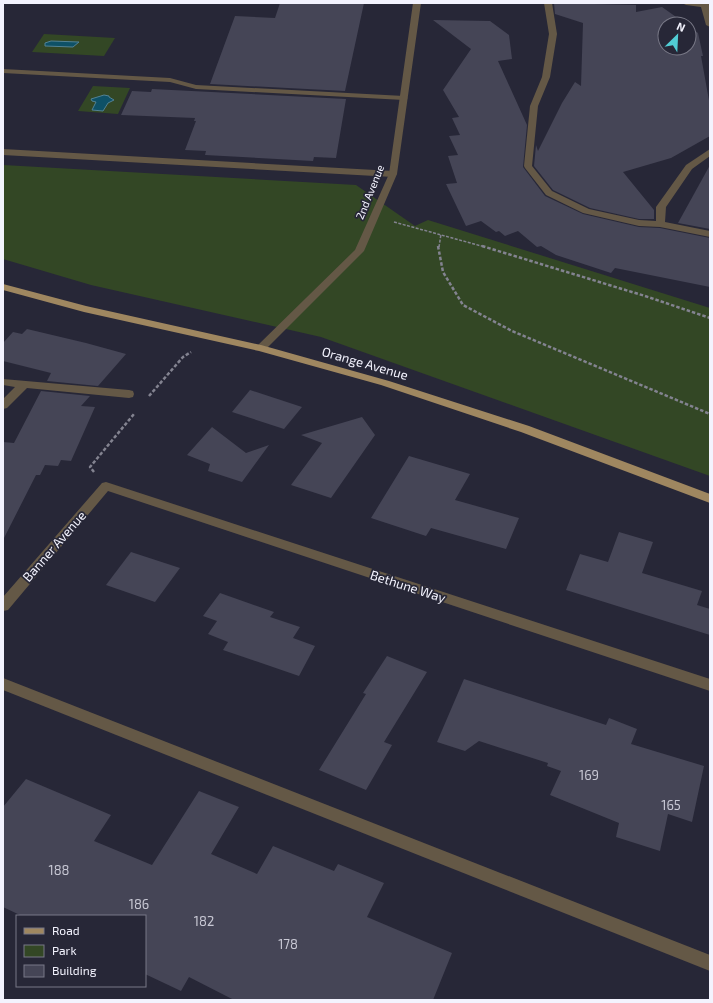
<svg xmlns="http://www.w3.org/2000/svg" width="713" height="1003" font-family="'Exo 2',sans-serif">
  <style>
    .green { fill: #334725 }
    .water { fill: #0e5167; stroke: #538294 }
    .building { fill: #454556 }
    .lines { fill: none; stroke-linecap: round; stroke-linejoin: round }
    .path-far1 { stroke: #838390; stroke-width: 1.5; stroke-dasharray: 3 1.5; stroke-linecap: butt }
    .path { stroke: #838390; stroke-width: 2.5; stroke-dasharray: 3.5 2; stroke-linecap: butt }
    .service { fill: #645846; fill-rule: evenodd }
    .minor { fill: #645846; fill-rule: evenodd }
    .tertiary { fill: #645846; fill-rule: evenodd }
    .primary { fill: #9f8760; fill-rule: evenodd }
    .labels { text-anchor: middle; stroke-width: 3.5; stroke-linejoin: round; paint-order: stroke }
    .far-street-label { font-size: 11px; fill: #f3f3fe; stroke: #272737 }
    .street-label { font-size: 13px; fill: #f3f3fe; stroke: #272737 }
    .near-number-label { font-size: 13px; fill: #c8c8d4 }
  </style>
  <rect width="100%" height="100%" fill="#272737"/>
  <g class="green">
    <path d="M44 34 115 38 104 56 32 52Z"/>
    <path d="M93 86 130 88 118 114 78 111Z"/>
    <path d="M3 165 356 185 415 226 428 220 710 308V476L321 337 91 285 3 259Z"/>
  </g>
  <g class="water">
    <path d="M51 41 79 42 73 47 45 46V43Z"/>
    <path d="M104 95 109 96V97L114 100 108 103 103 111 92 110 96 102 92 101 91 99Z"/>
  </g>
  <g class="building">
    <path d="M280 3H364L345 91 210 84 235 16 275 18Z"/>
    <path d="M554 3 636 5V12L662 7 686 24H665V48H689V26L698 33 703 56H701L710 106V136L671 158 623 172 654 210V219H639L590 208 553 190 534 166 536 145 538 151 562 103 575 82 581 86 583 23 555 14Z"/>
    <path d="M433 20 490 21 509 35 512 59 498 61 527 125 523 167 545 196 583 214 639 227 660 228 710 238V287L615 268 611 273 556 255 541 246 537 247 518 231 505 236 499 231 496 232 481 221 466 226 446 184 457 183 448 156 458 155 449 136 460 135 452 118 459 117 443 90 471 49Z"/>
    <path d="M152 89 346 99 336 158 314 157 313 161 205 155 206 151 185 150 196 121H194L195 118 121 115 132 91 151 92Z"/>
    <path d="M710 165V229L678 223Z"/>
    <path d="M27 329 86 343 126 354 98 386 47 381 51 373 3 361V343L13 332 22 334Z"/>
    <path d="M250 390 302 407 284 429 232 412Z"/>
    <path d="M41 391 90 396 81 406 95 407 71 461 61 460 58 466 45 465 40 475H36L3 540V442L14 443Z"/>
    <path d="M362 417 375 435 331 498 291 485 322 443 301 435Z"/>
    <path d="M212 427 246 453 269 445 242 482 208 471 210 464 187 455Z"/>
    <path d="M409 456 470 474 455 500 519 518 506 549 431 528 426 536 371 518Z"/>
    <path d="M619 532 653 542 642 573 702 591 697 605 710 609V635L566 590 580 554 608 562Z"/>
    <path d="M131 552 180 568 155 602 106 585Z"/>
    <path d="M220 593 274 612 270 617 300 627 293 638 315 646 299 676 223 650 228 642 208 634 217 621 203 616Z"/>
    <path d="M387 656 427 672 384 742 392 745 366 790 319 770 366 694 363 693Z"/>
    <path d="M464 679 606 725 609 718 637 729 631 744 704 766 692 822 668 814 660 851 616 837 619 823 550 795 561 771 547 766 548 763 479 741 465 751 437 742Z"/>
    <path d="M26 779 111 815 94 841 152 865 199 791 239 807 211 854 257 874 273 846 334 871 338 864 384 883 367 917 452 953 433 1000H234L189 977 181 991 145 974V916H22L3 907V807Z"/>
  </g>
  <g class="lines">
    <g class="path-far1">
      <path d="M394 222 485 247"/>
      <path d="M439 247 441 234"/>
    </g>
    <g class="path">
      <path d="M438 246 443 272 463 305 512 331 710 414"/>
      <path d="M482 246 645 296 710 318"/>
      <path d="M149 396 183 357 191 352"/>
      <path d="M94 472 90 467 134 414"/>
    </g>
    <g class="service">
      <path d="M544 3H552L557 34 550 77 538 106 532 166 552 191 589 209 639 220 656 221V207L686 165 710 149V156L692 169 666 207 665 222 710 231V237L660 227 639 226 583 213 546 195 525 168 524 166 530 106 542 77 549 34Z"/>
      <path d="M682 3H709L710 27 706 25 701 7 686 5Z"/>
      <path d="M3 69 170 78 196 85 404 96 408 98 404 100 196 89 170 82 3 73Z"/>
      <path d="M3 149 393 171 397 174 393 177 3 155Z"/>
      <path d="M3 379 129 390 133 391 134 394 133 397 129 398 27 388 7 408 3 409V399L15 387 3 385Z"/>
      <path d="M3 678 710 955V971L3 690Z"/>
    </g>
    <path class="minor" d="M106 482 710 679V691L108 491 8 610 3 611V597L102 483Z"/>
    <path class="tertiary" d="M413 3H421L397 174 364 251 265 350H257L256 348 257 346 355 250 389 174Z"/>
    <path class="primary" d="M3 284 86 306 261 345 389 381 529 426 710 494V503L521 432 381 385 259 351 84 312 3 290Z"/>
  </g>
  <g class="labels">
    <g class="far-street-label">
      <text transform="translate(370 192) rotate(-68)" y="4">2nd Avenue</text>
    </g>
    <g class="street-label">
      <text transform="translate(365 363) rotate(16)" y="5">Orange Avenue</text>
      <text transform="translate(54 546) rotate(-49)" y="5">Banner Avenue</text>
      <text transform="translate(408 586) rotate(18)" y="5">Bethune Way</text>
    </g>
    <g class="near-number-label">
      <text x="589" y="780">169</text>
      <text x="671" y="810">165</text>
      <text x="59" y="875">188</text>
      <text x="139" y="909">186</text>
      <text x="204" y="926">182</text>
      <text x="288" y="949">178</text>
    </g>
  </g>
  <rect width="713" height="1003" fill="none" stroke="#f3f3fe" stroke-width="8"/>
  <rect x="16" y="915" width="130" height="72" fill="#272737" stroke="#797987"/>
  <rect x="24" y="928" width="20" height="6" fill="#9f8760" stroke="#797987"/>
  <text x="52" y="935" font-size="12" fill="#f3f3fe">Road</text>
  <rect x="24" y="945" width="20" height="12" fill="#334725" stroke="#797987"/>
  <text x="52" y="955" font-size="12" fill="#f3f3fe">Park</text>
  <rect x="24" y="965" width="20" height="12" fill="#454556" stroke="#797987"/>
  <text x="52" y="975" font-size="12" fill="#f3f3fe">Building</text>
  <g transform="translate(677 36) rotate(24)"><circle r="19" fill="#272737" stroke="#797987"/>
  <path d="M0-3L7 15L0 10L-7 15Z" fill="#51ccd4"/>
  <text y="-6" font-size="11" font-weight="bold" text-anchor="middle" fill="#f3f3fe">N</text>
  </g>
</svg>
